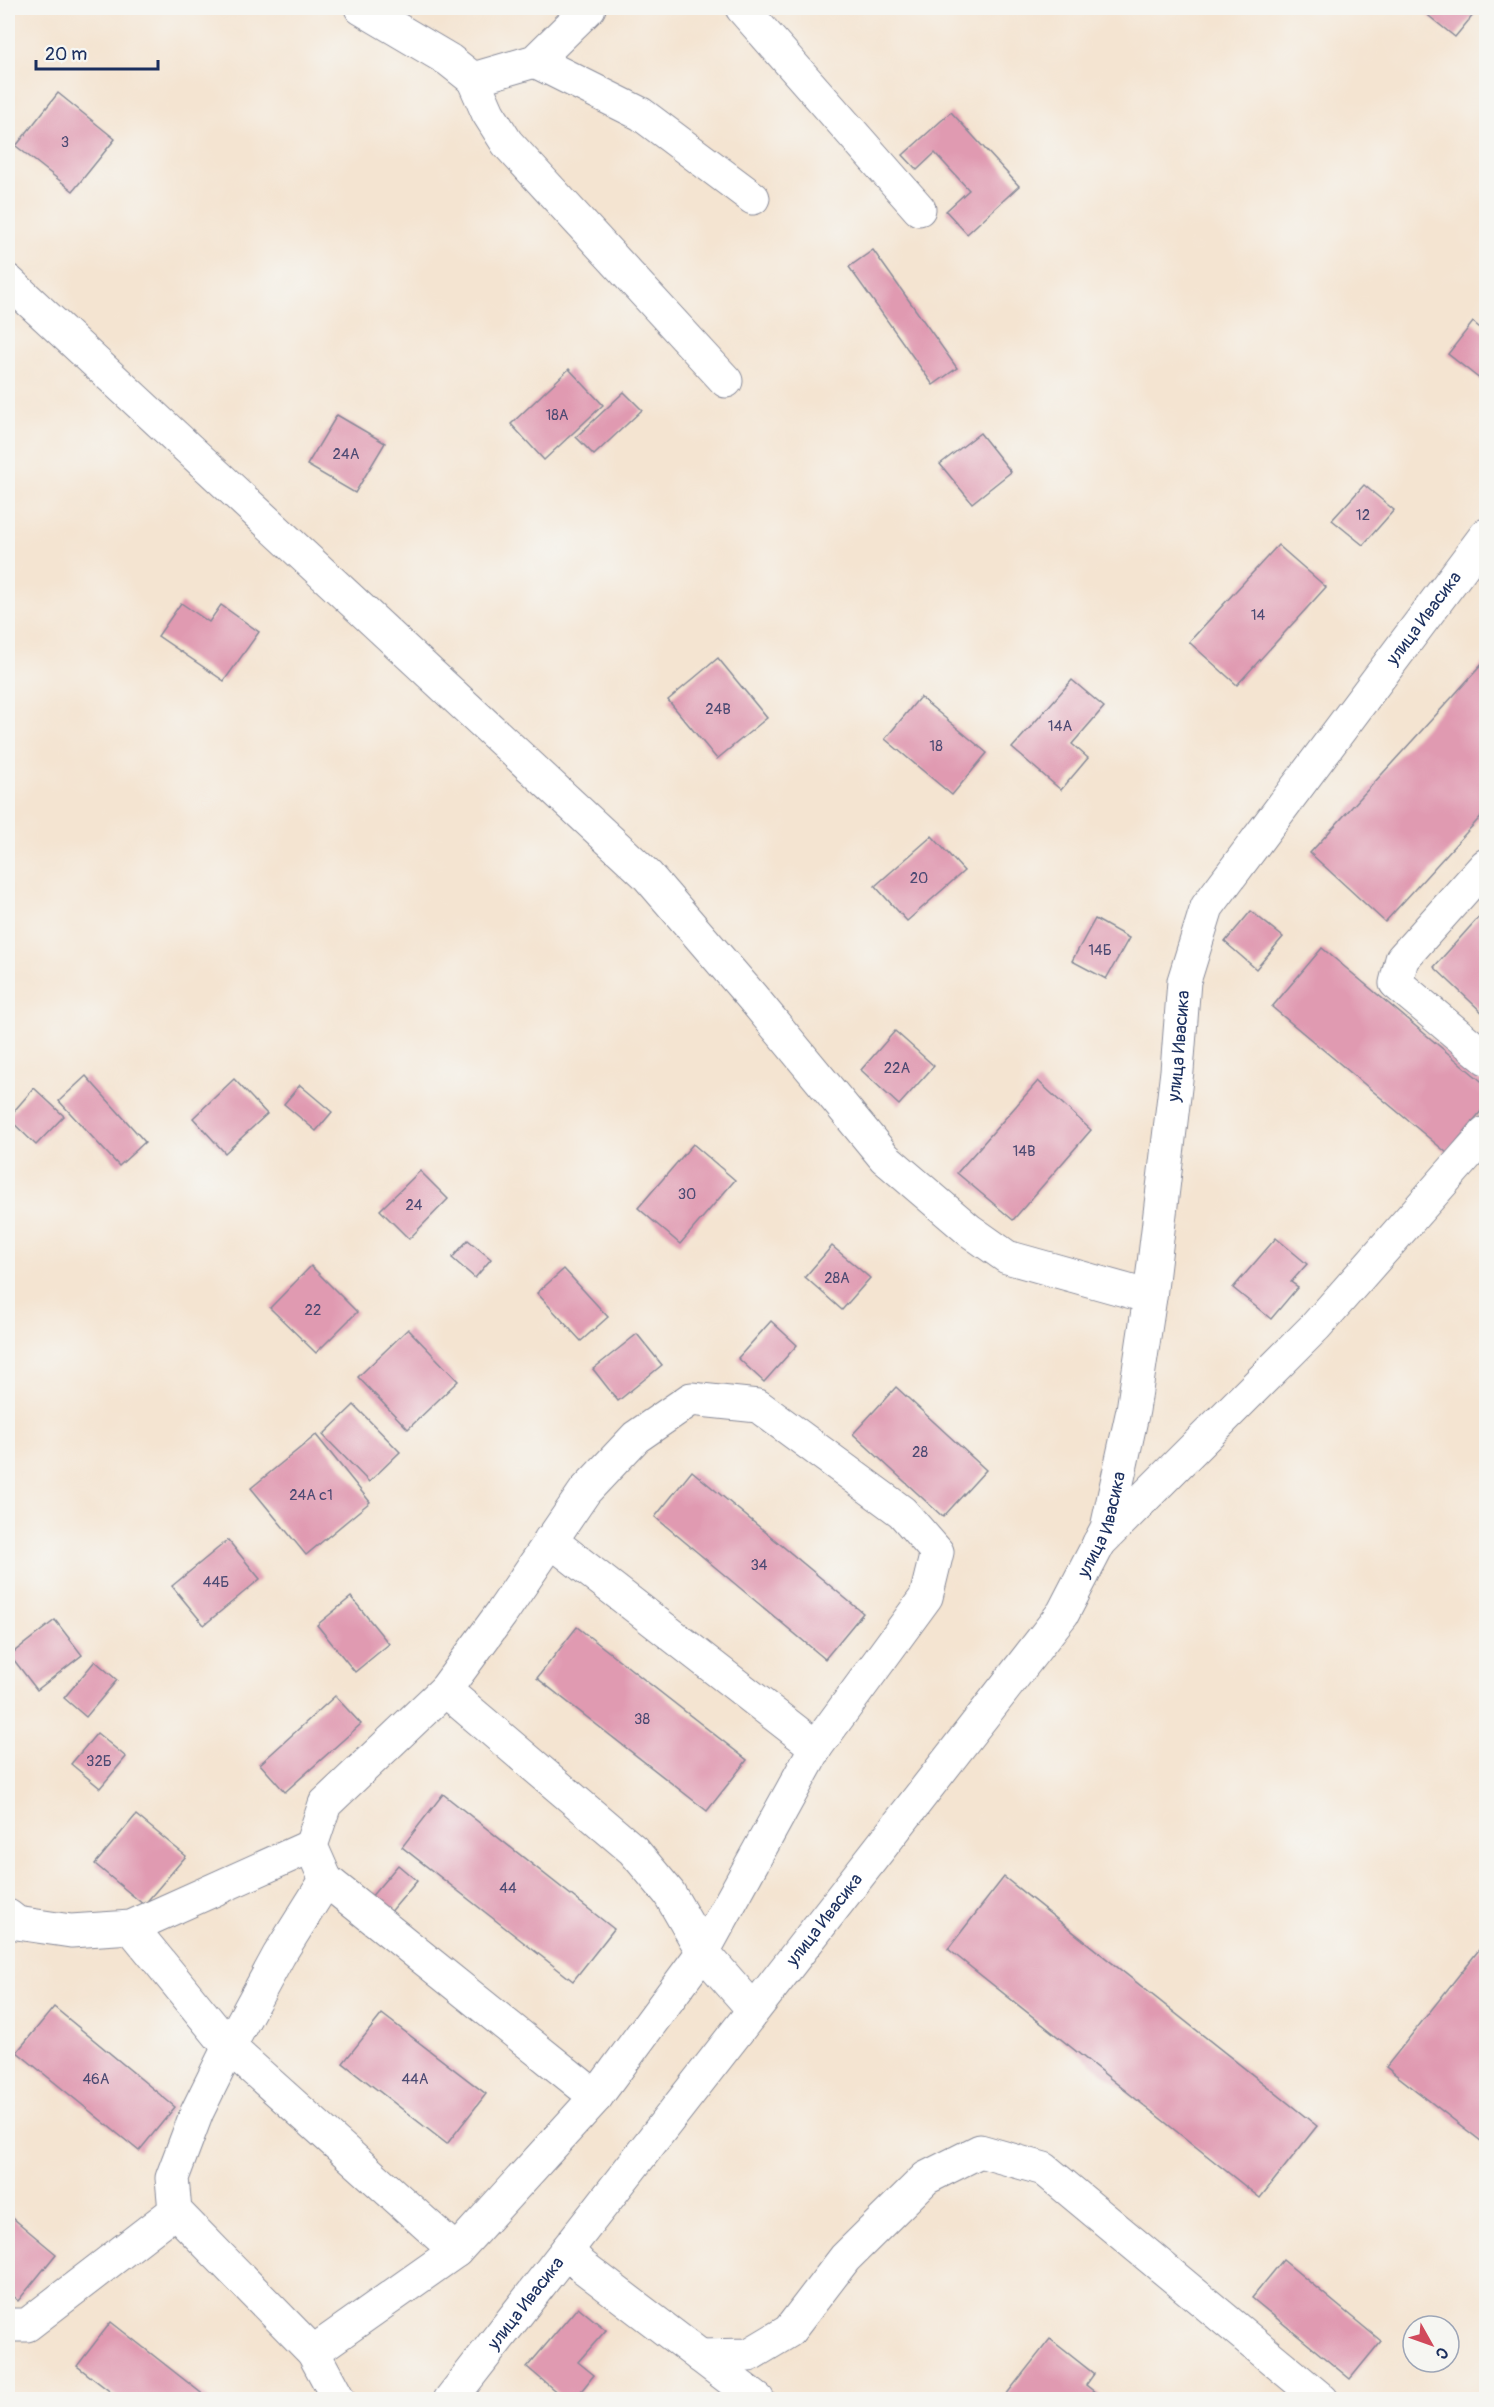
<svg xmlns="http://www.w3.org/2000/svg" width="1494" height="2407" font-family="Pangolin,sans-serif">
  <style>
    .building { fill: #e09ab1 }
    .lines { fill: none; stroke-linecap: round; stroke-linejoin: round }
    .minor-casing { stroke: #888a98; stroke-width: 35 }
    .major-casing { stroke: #888a98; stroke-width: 35 }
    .minor { stroke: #fff; stroke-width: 33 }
    .major { stroke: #fff; stroke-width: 33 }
    .labels { text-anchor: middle; stroke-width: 5; stroke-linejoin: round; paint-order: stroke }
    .number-label { font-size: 15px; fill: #4c4a73 }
    .street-label { font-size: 18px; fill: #1b2f5e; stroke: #f6f6f2 }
  </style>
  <rect width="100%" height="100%" fill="#f6f6f2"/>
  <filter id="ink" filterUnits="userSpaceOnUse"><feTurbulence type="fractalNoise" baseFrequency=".0167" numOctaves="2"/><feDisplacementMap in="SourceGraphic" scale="12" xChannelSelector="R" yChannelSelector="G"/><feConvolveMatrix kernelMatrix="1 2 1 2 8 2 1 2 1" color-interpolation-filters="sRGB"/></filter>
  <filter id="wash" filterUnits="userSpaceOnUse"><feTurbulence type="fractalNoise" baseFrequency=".008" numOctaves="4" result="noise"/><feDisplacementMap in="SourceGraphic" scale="24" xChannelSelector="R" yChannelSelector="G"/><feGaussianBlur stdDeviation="1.35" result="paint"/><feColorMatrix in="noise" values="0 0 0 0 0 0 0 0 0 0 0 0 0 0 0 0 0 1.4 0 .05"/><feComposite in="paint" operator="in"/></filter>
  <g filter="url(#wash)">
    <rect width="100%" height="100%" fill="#f4e4d1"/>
    <g id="blocks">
      <g class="building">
        <path d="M1419 8H1479L1455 37Z"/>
        <path d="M58 93 115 139 73 191 16 146Z"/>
        <path d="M951 112 1019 186 967 234 946 211 969 190 935 153 917 170 903 155Z"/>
        <path d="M873 250 957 368 933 385 849 267Z"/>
        <path d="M1473 322 1486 333V373L1481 380 1448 354Z"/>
        <path d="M569 369 603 405 544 460 511 424Z"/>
        <path d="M624 392 642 410 594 455 576 437Z"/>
        <path d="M337 415 385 443 355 493 307 465Z"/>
        <path d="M980 433 1011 472 972 503 940 464Z"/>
        <path d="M1364 485 1394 510 1363 545 1332 520Z"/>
        <path d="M1278 545 1326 587 1237 685 1189 642Z"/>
        <path d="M181 603 209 622 221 605 259 632 224 681 158 636Z"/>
        <path d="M718 658 767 718 717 759 668 700Z"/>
        <path d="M1486 660V811L1385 922 1310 853Z"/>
        <path d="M1072 680 1104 707 1072 744 1088 758 1061 790 1012 748Z"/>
        <path d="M920 697 987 753 952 795 885 739Z"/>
        <path d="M932 836 964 871 907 921 875 886Z"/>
        <path d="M1486 909V1016L1434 967Z"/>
        <path d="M1251 911 1283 937 1256 969 1225 942Z"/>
        <path d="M1095 919 1129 938 1106 979 1072 961Z"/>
        <path d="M1322 948 1486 1085V1105L1447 1153 1272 1007Z"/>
        <path d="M895 1031 934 1066 899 1105 861 1070Z"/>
        <path d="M86 1076 145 1142 119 1166 59 1101Z"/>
        <path d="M234 1079 267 1114 225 1153 193 1118Z"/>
        <path d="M1038 1081 1091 1130 1013 1220 957 1173Z"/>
        <path d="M300 1085 332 1112 316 1131 284 1104Z"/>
        <path d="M34 1088 64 1116 36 1145 8 1118Z"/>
        <path d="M693 1144 735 1180 680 1244 638 1208Z"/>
        <path d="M420 1171 448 1199 409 1239 380 1210Z"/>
        <path d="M1276 1238 1307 1264 1291 1282 1298 1287 1271 1319 1233 1288Z"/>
        <path d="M468 1240 491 1259 475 1278 452 1258Z"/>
        <path d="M832 1246 870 1278 842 1310 805 1277Z"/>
        <path d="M311 1266 357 1312 316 1353 270 1308Z"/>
        <path d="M564 1269 608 1317 581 1341 537 1293Z"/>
        <path d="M771 1321 797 1345 764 1382 738 1358Z"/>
        <path d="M408 1329 458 1381 408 1429 358 1377Z"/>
        <path d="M637 1334 662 1365 618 1401 593 1369Z"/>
        <path d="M896 1387 986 1470 943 1517 853 1434Z"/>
        <path d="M354 1405 400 1452 369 1482 323 1435Z"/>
        <path d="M316 1435 370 1502 306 1555 251 1488Z"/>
        <path d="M692 1471 863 1613 825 1659 655 1517Z"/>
        <path d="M228 1540 260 1579 204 1625 172 1586Z"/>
        <path d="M351 1597 389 1644 355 1672 317 1625Z"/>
        <path d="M55 1620 82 1655 37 1690 10 1655Z"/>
        <path d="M577 1627 747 1760 707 1811 537 1678Z"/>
        <path d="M95 1661 117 1680 86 1717 64 1698Z"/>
        <path d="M335 1696 361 1724 285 1792 260 1764Z"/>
        <path d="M97 1733 126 1757 100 1788 71 1764Z"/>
        <path d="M443 1794 614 1929 573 1981 402 1847Z"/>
        <path d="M136 1815 186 1856 144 1905 95 1864Z"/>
        <path d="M398 1865 417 1881 389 1914 370 1898Z"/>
        <path d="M1004 1877 1317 2126 1260 2198 948 1949Z"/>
        <path d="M1486 1941V2145L1386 2067Z"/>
        <path d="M54 2007 175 2107 139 2151 17 2052Z"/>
        <path d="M382 2014 486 2094 447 2144 343 2063Z"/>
        <path d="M8 2214 56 2254 18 2301 8 2292Z"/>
        <path d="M1283 2260 1381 2341 1350 2379 1252 2298Z"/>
        <path d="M578 2307 606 2330 578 2362 594 2375 574 2400H566L527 2367Z"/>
        <path d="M111 2322 210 2400H121L77 2366Z"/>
        <path d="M1050 2339 1094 2374 1086 2385 1105 2400H1002Z"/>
      </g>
    </g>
  </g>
  <g filter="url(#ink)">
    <use href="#blocks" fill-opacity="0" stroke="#888a98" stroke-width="1.5"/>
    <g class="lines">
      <g class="minor-casing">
        <g id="minor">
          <path d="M361 8 449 60 473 79 535 61 589 8"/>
          <path d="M742 8 919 209"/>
          <path d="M535 61 641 114 753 198"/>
          <path d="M473 79 488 113 507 143 726 381"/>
          <path d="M8 281 647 875 752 997 885 1158 969 1230 1007 1257 1150 1297"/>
          <path d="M1486 865 1402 959 1396 983 1486 1058"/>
          <path d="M550 1540 816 1747"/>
          <path d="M1099 1543 1316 1326 1486 1133"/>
          <path d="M326 1880 596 2097"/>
          <path d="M8 1916 17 1923 71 1931 131 1927 311 1846"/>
          <path d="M131 1927 229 2047 456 2251"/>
          <path d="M567 2250 582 2266 758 2400"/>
          <path d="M8 2325H27L175 2211"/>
          <path d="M313 2352 456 2251 596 2097 703 1952 669 1893 633 1850 445 1690"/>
          <path d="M700 2356 749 2355 789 2331 845 2258 926 2178 980 2151 1044 2169 1322 2400"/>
          <path d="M339 2400 313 2352 175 2211 172 2178 197 2112 229 2047 279 1955 326 1880 311 1846 325 1804 445 1690 501 1614 585 1491 636 1437 691 1399 758 1406 902 1512 937 1552 926 1597 816 1747 703 1952 753 2009"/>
        </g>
      </g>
      <g class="major-casing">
        <g id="major">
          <path id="s1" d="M450 2400 1063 1613 1107 1528 1133 1410 1150 1297 1177 1071 1184 981 1207 907 1486 535"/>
        </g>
      </g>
      <use href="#minor" class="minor"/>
      <use href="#major" class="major"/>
    </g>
  </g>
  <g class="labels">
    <g class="number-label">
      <text x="65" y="147">3</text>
      <text x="557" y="420">18А</text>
      <text x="346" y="459">24А</text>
      <text x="1363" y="520">12</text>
      <text x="1258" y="620">14</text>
      <text x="718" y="714">24В</text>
      <text x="1060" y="731">14А</text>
      <text x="936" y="751">18</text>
      <text x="919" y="883">20</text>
      <text x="1100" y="955">14Б</text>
      <text x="897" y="1073">22А</text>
      <text x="1024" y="1156">14В</text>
      <text x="687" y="1199">30</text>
      <text x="414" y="1210">24</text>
      <text x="837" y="1283">28А</text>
      <text x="313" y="1315">22</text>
      <text x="920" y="1457">28</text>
      <text x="311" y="1500">24А с1</text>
      <text x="759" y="1570">34</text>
      <text x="216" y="1587">44Б</text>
      <text x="642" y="1724">38</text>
      <text x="99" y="1766">32Б</text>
      <text x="508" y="1893">44</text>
      <text x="96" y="2084">46А</text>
      <text x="415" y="2084">44А</text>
    </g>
    <g class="street-label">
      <text dy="6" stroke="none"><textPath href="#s1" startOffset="2085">улица Ивасика</textPath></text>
      <text dy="6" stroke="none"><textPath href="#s1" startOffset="1581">улица Ивасика</textPath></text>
      <text dy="6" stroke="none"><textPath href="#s1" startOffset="1095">улица Ивасика</textPath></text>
      <text dy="6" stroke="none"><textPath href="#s1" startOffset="609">улица Ивасика</textPath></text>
      <text dy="6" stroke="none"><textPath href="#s1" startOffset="123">улица Ивасика</textPath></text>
    </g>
  </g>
  <rect width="1494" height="2407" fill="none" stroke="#f6f6f2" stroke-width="30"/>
  <g transform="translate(1431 2344) rotate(130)"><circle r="28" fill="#f6f6f2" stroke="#9ea6b7" stroke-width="1.5"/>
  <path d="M0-4.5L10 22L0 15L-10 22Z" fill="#d1495b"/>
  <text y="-9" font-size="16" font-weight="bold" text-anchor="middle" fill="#1b2f5e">С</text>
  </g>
  <path d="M36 60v9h122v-9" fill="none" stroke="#1b2f5e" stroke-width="3"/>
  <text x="45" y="60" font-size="18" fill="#1b2f5e" stroke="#f6f6f2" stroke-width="4.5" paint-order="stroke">20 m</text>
</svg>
